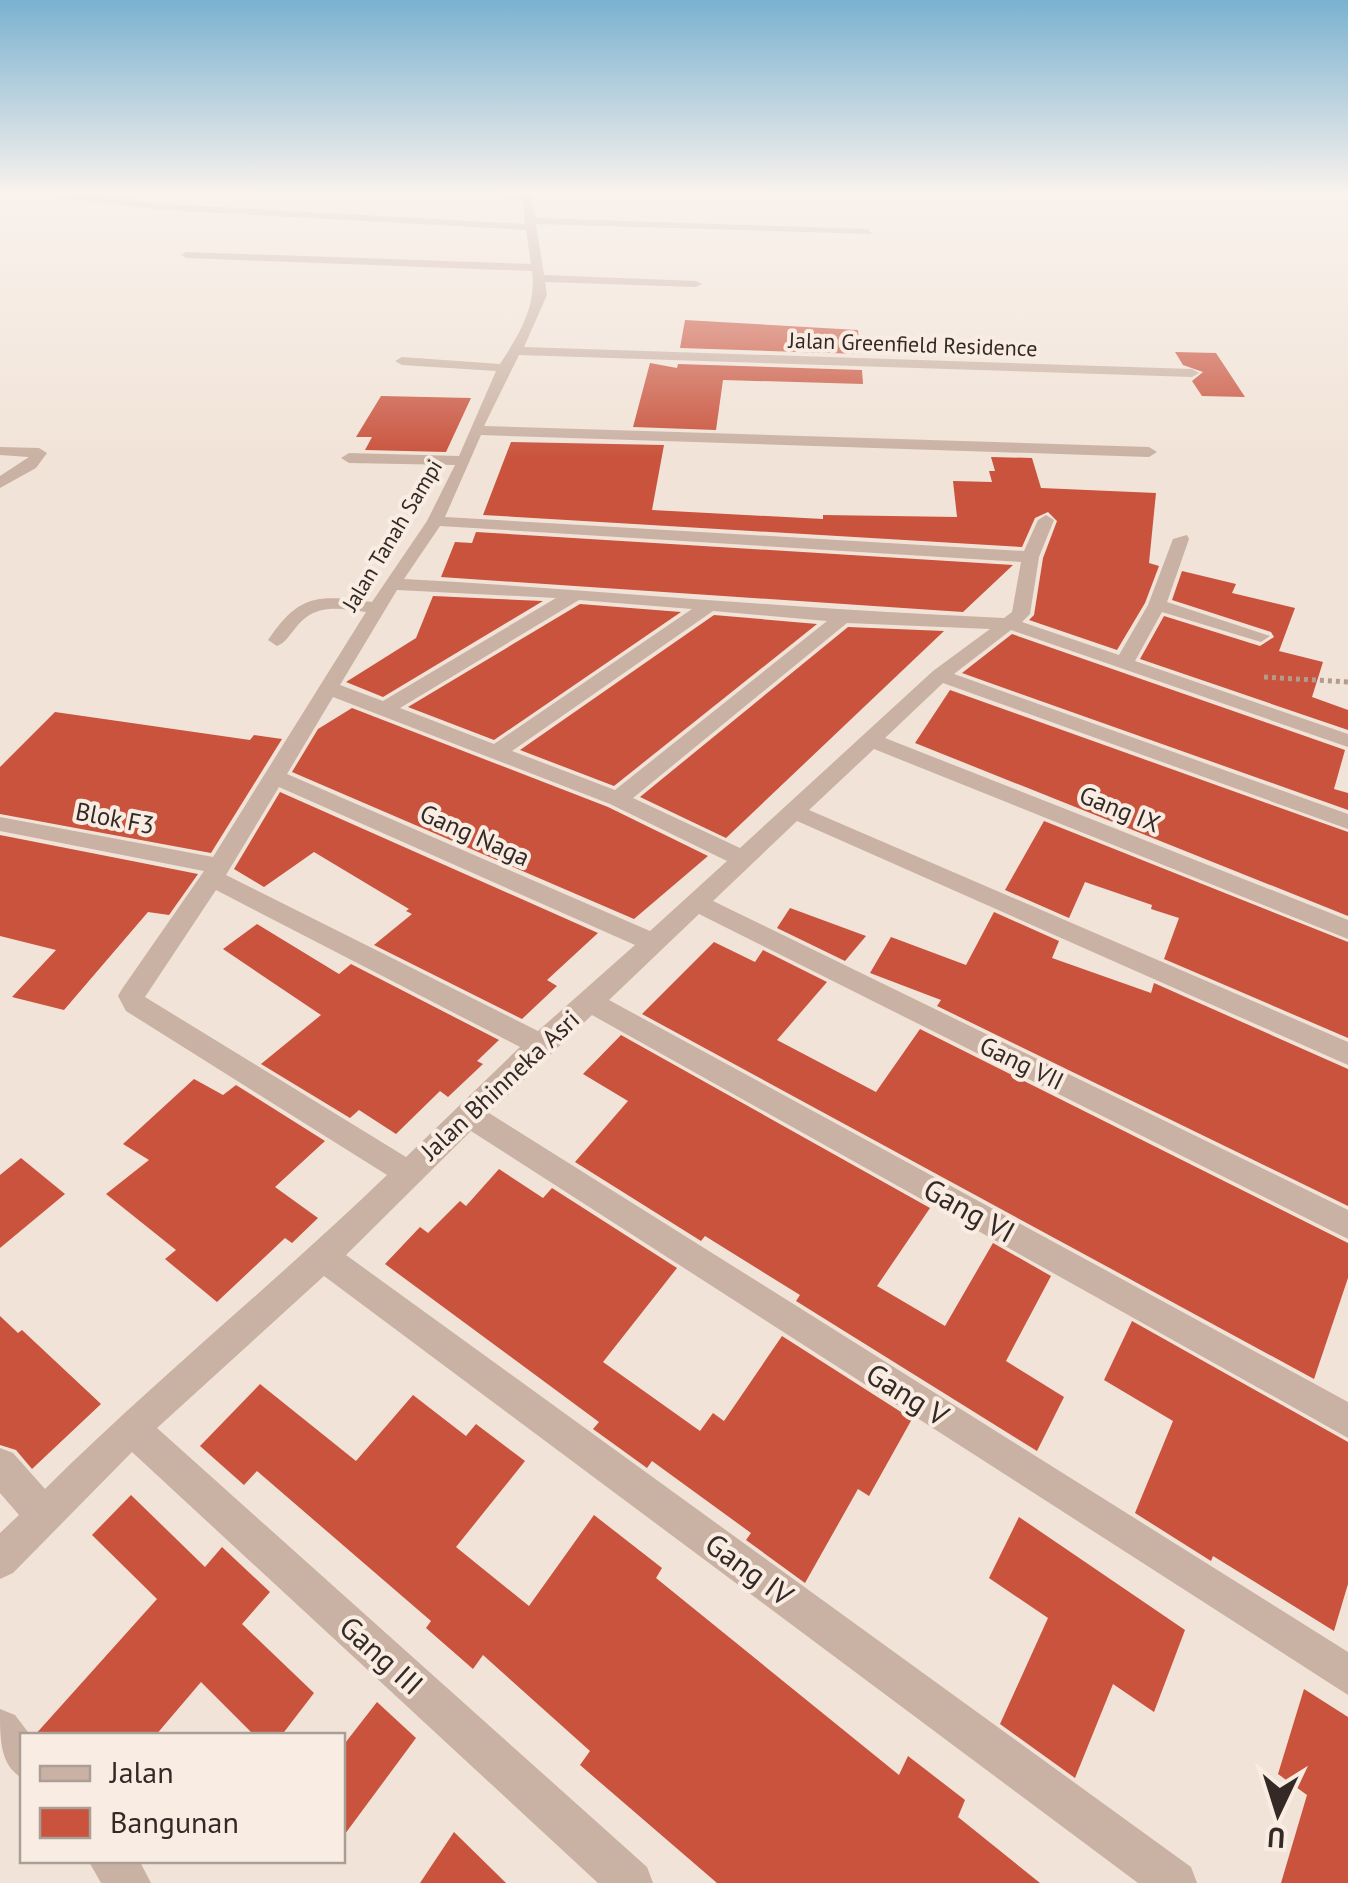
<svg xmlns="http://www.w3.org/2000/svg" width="1348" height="1883" font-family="'PT Sans',sans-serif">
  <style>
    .building { fill: #c9533d }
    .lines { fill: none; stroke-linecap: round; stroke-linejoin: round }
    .path { stroke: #b59b8d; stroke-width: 5; stroke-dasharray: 4 4; stroke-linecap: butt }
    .minor { fill: #c9b1a3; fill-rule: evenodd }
    .labels { text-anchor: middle; stroke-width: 8; stroke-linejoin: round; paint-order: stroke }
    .far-street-label { font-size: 22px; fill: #342925; stroke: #f9ede3 }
    .street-label { font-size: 25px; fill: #342925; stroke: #f9ede3 }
    .near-street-label { font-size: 30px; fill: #342925; stroke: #f9ede3 }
  </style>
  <rect width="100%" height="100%" fill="#f1e3d7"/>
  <g class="building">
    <path d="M685 320 858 330 860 354 680 348Z"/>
    <path d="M1175 352 1216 353 1245 397 1202 396 1192 381 1203 372 1183 365Z"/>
    <path d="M650 363 677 368 678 364 862 370 863 384 723 380 716 430 633 427Z"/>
    <path d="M381 396 471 398 446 452 365 450 372 437H356Z"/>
    <path d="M511 442 664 445 652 510 823 519V515L957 517 953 481 992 482 989 471H995L991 457 1032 458 1041 488 1156 493 1149 563 1159 566 1145 603 1117 650 1029 620 1034 615 1043 558 1057 521 1048 512 1035 518 1022 547 483 515Z"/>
    <path d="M476 532 1013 565 963 612 441 577 455 542 472 543Z"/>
    <path d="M1182 571 1236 584 1232 593 1295 608 1279 651 1323 662 1312 697 1348 710V730L1140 659 1164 616 1260 646 1274 637 1271 632 1172 600Z"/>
    <path d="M433 596 543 601 383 697 346 682 416 638Z"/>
    <path d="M580 604 681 612 494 740 408 707Z"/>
    <path d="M714 615 817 624 614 786 520 750Z"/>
    <path d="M848 627 944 631 726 838 640 797Z"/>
    <path d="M1012 634 1345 750 1334 789 1348 793V810L962 673Z"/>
    <path d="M950 690 1348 832V916L915 743Z"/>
    <path d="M352 708 608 807 708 856 634 919 292 772 318 729Z"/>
    <path d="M55 712 250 740 254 735 282 739 211 853 0 814V767Z"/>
    <path d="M280 792 598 933 547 980 557 986 522 1019 374 945 412 914 406 911 409 909 314 852 264 887 234 869Z"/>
    <path d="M1044 821 1348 942V1038L1164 959 1179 918 1151 909 1152 905 1085 882 1069 918 1005 890Z"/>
    <path d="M0 835 198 874 169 915 148 912 64 1010 12 997 56 950 0 936Z"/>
    <path d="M790 908 866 936 845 961 777 928Z"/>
    <path d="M994 912 1059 941 1052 958 1151 993 1154 983 1348 1069V1206L937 1006 941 1000 870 973 891 937 966 965Z"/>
    <path d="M257 924 339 974 351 964 499 1040 477 1061 483 1064 448 1097 440 1091 396 1134 359 1110 350 1118 261 1064 321 1015 223 949Z"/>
    <path d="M714 942 755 962 763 950 827 982 777 1040 876 1092 920 1029 1348 1243V1278L1314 1379 642 1014Z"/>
    <path d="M621 1035 930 1208 877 1286 945 1326 993 1243 1051 1276 1006 1361 1064 1397 1037 1451 796 1301 800 1295 705 1236 701 1241 575 1162 628 1101 583 1074Z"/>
    <path d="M194 1079 223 1095 236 1085 325 1141 275 1187 318 1218 292 1243 285 1238 217 1302 165 1259 176 1250 106 1194 149 1160 123 1144Z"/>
    <path d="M21 1158 65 1194 0 1248V1175Z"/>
    <path d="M499 1169 543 1198 552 1188 677 1268 603 1362 700 1431 713 1413 724 1421 782 1336 912 1419 869 1496 858 1489 805 1583 746 1540 751 1533 652 1461 647 1468 593 1429 599 1422 385 1264 420 1227 428 1233 460 1201 466 1206Z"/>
    <path d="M0 1316 18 1333 22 1330 101 1404 32 1469 16 1450 0 1445Z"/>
    <path d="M1132 1321 1348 1442V1584L1334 1631 1213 1556 1211 1561 1135 1513 1173 1421 1104 1380Z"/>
    <path d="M260 1384 356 1461 413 1395 466 1436 476 1424 525 1461 456 1547 529 1606 594 1515 662 1568 656 1578 899 1775 908 1756 965 1800 958 1817 1040 1883H717L580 1765 590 1751 483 1655 473 1669 426 1628 431 1621 257 1471 244 1485 200 1446Z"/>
    <path d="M131 1495 205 1567 222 1547 270 1592 242 1624 314 1693 281 1736H255L201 1682 155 1736H34L157 1599 92 1535Z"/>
    <path d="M1019 1517 1185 1630 1154 1712 1113 1684 1075 1778 1000 1724 1048 1618 989 1578Z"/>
    <path d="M1304 1689 1348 1717V1883H1281L1307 1795 1278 1774Z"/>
    <path d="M377 1702 416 1738 342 1838V1747Z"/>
    <path d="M454 1832 506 1883H420Z"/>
  </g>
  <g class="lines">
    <path class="path" d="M1264 677 1348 682"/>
    <g class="minor">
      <path d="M94 194 164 204 525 224 522 200 475 194H531L535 218 868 229 872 234 536 224 544 275 696 281 702 284 696 287 545 282 547 295 524 347 1192 369 1199 373 1192 377 519 355 484 426 1149 447 1157 452 1149 457 481 435 445 517 1024 551 1038 520 1046 515 1054 520 1039 557 1030 614 1022 622 1119 655 1148 605 1173 539 1187 535 1189 539 1167 602 1270 636 1261 642 1162 612 1135 661 1348 734V747L1011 630 954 674 1348 814V829L943 683 885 738 1348 920V939L874 749 809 810 1348 1042V1065L797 821 713 901 1348 1210V1239L699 914 609 1000 1348 1402V1438L592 1015 489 1113 1348 1652V1695L471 1131 346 1255 1191 1867 1197 1883H1138L324 1276 157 1428 647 1867 653 1883H598L132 1452 13 1573 0 1579V1533L19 1515 0 1493V1448L13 1453 45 1489C155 1380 275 1283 387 1175L126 1011 118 996 122 989 204 871 0 831V817L213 857 366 612C336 608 314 603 294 630 287 638 286 642 277 646L268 640C300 593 318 595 372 602L427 521 455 465 349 463 341 458 349 453 459 456 496 371 402 365 395 361 402 357 500 364C518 336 537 307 532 271L186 258 181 255 186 252 531 264 526 230 164 210 29 195ZM440 526 1021 562 1012 612 1004 618C803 610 604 590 404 579ZM397 590 556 598 383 701 340 685ZM579 600 692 609 494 744 400 708ZM713 611 827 621 615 790 512 751ZM847 623 990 629 933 671 740 848 633 798ZM333 697 610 804 727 861 650 931 287 774ZM279 787 635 945 538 1031 226 875ZM216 890 520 1047 406 1157 145 997Z"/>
      <path d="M0 447 39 448 47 453 36 468 0 488V476L29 457 0 455Z"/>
      <path d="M0 1709 15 1715 31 1736H22V1778C0 1765 0 1740 0 1709Z"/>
      <path d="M88 1860H139L151 1883H101Z"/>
    </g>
  </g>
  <linearGradient id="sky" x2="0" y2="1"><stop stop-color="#7ab2d0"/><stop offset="0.42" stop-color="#f9f2ed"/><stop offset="1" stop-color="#f9f2ed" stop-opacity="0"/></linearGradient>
  <rect width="1348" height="458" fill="url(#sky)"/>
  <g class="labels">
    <g class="far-street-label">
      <text transform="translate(913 344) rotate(2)" y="8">Jalan Greenfield Residence</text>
      <text transform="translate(392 535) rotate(-59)" y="8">Jalan Tanah Sampi</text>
    </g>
    <g class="street-label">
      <text transform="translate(1120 809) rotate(22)" y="9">Gang IX</text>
      <text transform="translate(115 818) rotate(11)" y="9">Blok F3</text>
      <text transform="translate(475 835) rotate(24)" y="9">Gang Naga</text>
      <text transform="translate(1022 1063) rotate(26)" y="9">Gang VII</text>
      <text transform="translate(500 1085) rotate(-43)" y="9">Jalan Bhinneka Asri</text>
    </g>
    <g class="near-street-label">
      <text transform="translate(969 1211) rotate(29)" y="10">Gang VI</text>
      <text transform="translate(907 1395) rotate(32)" y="10">Gang V</text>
      <text transform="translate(749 1570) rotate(36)" y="10">Gang IV</text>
      <text transform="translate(381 1656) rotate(42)" y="10">Gang III</text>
    </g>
  </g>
  <rect x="20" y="1733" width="325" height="130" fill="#f9ede3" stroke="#aa9f97" stroke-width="2.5"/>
  <rect x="40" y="1766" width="50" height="15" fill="#c9b1a3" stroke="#aa9f97" stroke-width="2.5"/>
  <text x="110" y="1783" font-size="30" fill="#342925">Jalan</text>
  <rect x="40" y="1808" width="50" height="30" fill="#c9533d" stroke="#aa9f97" stroke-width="2.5"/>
  <text x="110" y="1833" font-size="30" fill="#342925">Bangunan</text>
  <g transform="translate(1278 1813) rotate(184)" stroke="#f9ede3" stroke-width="8" paint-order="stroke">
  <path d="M0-8L18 38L0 25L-18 38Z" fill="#342925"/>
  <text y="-15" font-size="28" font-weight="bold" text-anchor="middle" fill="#342925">U</text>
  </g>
</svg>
